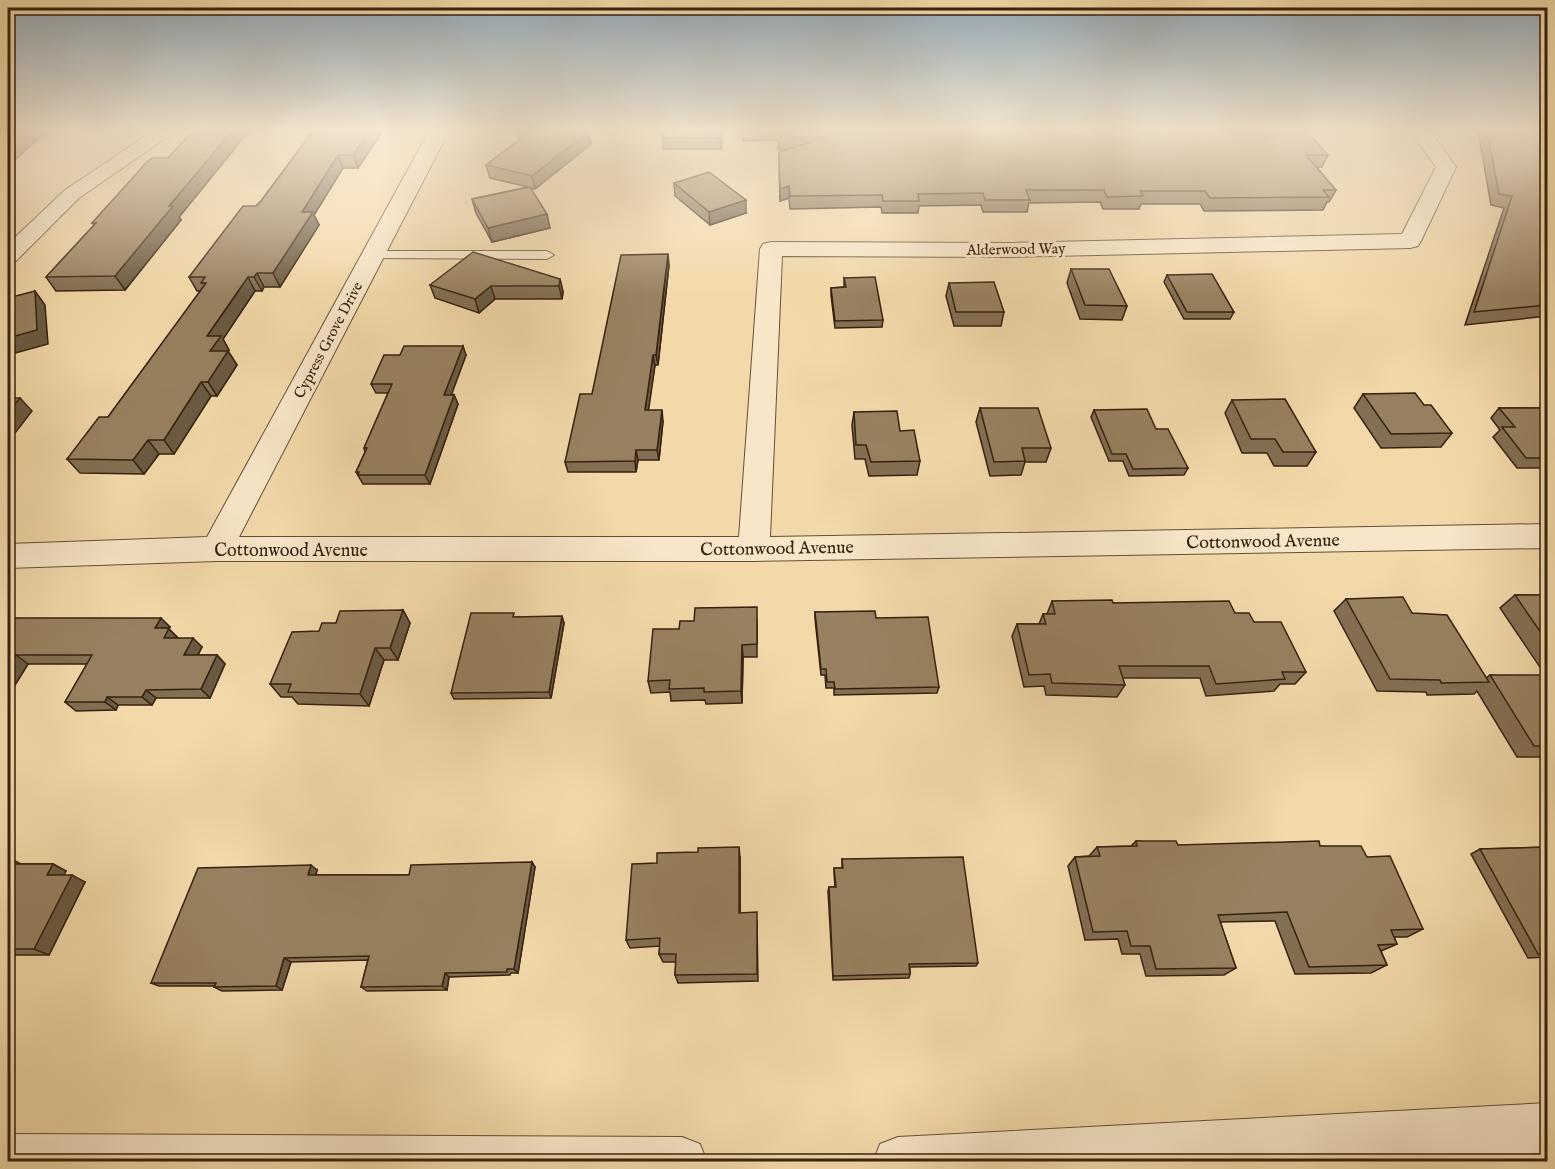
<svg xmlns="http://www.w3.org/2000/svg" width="1555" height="1169" font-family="'IM FELL English',serif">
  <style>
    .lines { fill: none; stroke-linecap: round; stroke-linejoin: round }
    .lane-casing { stroke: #655036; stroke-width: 2 }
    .street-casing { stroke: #655036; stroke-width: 2 }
    .lane { fill: #f7e6c8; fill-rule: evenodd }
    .street { fill: #f7e6c8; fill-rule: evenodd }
    .wall { fill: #836f53; stroke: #36220f; stroke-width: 1.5 }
    .shaded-wall { fill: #6a5a43; stroke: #36220f; stroke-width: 1.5 }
    .building { fill: #988160; stroke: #36220f; stroke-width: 1.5 }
    .labels { text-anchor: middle; stroke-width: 6; stroke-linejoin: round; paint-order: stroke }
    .far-street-label { font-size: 15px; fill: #36220f; stroke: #f7e6c8 }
    .street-label { font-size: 18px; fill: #36220f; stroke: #f7e6c8 }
  </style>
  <rect width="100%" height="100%" fill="#f3d9aa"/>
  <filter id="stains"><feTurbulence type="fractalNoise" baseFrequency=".00333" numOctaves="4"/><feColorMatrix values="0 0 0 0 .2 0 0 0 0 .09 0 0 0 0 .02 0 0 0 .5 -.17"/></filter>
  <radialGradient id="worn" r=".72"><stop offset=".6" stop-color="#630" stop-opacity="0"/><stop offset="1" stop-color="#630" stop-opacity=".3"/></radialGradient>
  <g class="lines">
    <g class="lane-casing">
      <path id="lane" d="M374 251H547L554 255 547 259 369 258 367 255Z"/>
    </g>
    <g class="street-casing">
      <g id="street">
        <path d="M153 131H176L79 198 16 261 8 263V244L65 190Z"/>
        <path d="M429 131H449L239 537H739L760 249 763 244 771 242 1009 243 1402 234 1436 167 1410 131H1430L1456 167 1421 241 1418 246 1410 248 1009 257 782 256 770 537 1548 524V548L754 561H217L8 568V544L207 537Z"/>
        <path d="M1548 1103V1153L1385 1162H873L880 1144 898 1137Z"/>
        <path d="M8 1134 682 1137 700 1144 707 1162H8Z"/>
      </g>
    </g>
    <use href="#lane" class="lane"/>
    <use href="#street" class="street"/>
  </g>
  <g class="wall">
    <path d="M193 131H249L179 217 181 220 125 290 56 291 46 277 94 225 92 223 168 158Z"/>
    <path d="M313 131H383L358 168H343L314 215 319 225 280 287H264L262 291H255L223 339 229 350 228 351 237 365 217 396H211L174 454H159L144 474 80 473 67 459 108 417 201 291H197L189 277 261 201Z"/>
    <path d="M514 131H589L591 144 535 189 530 188 550 228 492 242 476 213 472 199 528 187 490 178 486 165 519 140Z"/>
    <path d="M722 131 721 149H663L662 138Z"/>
    <path d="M742 131H1306L1328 155 1322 167H1316L1336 190 1329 202H1327L1323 210 1204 211 1200 204H1141L1139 209H1103L1100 202 1029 203 1027 212H983L981 205 919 206 918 213H882L881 207 790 209 789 198 780 201 779 164V152L788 149H778V140L743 141Z"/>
    <path d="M1478 131H1548V316L1465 325 1504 208 1491 205Z"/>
    <path d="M674 183 746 213 710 225 675 196Z"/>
    <path d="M669 265 658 365H655L648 410 663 421 659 460H638L636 472H568L565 462 592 394Z"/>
    <path d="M1071 269 1127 306 1122 320 1080 319 1067 283Z"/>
    <path d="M1167 275 1234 312 1230 319H1184L1164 282Z"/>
    <path d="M844 278 883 320 882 327 835 328 831 295V288L844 287Z"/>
    <path d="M560 279 563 292 562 299H495L479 313 435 298 430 285Z"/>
    <path d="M949 283 1004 312 1001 326H954L946 296Z"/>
    <path d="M466 355 451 395H454L458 404 430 484H363L356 472 365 452 364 448 388 393H376L371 384Z"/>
    <path d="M1363 394 1424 405 1452 433 1441 447 1381 448 1354 408Z"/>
    <path d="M1232 400 1316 452 1307 466H1274L1267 453H1242L1225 413Z"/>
    <path d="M980 408 1051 448 1046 462H1025L1021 475 990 476 976 422Z"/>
    <path d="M1499 408H1548V468H1517L1493 437 1500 430 1491 418Z"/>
    <path d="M1094 410 1188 468 1184 475 1129 476 1123 461H1109L1091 417Z"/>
    <path d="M854 412 900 431 920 461 917 475 869 476 865 459H855L852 425Z"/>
    <path d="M1515 595H1548V679L1500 608Z"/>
    <path d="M1346 599 1412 613 1486 678 1490 675 1548 680V757H1517L1477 691 1474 694 1427 695 1426 692 1377 691 1334 611Z"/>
    <path d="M1052 601 1113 603 1235 613 1254 622 1306 672 1295 684H1280L1274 691 1206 696 1200 678H1122L1125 685 1117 697 1046 695 1044 686 1024 687 1012 636 1017 624H1039L1043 614H1047Z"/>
    <path d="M403 610 410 623 398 660H384L369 706 298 704 292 697H281L270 684 319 631 336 623Z"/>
    <path d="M815 612 876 618 939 687 937 693 834 695V688H826L825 675H821L815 619Z"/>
    <path d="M516 617 564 623 551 698 454 699 451 693Z"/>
    <path d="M8 618 170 627 169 629 178 638 202 647 198 655H217L225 664 210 698H156L152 705H118L116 710 76 711 65 702 87 664H28L15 685H9L8 688Z"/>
    <path d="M757 620V657H743L742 703 706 704 705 700 671 701 670 692 651 693 648 681 679 629Z"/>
    <path d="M1136 841 1178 845 1320 846 1367 857 1423 929 1407 937H1394L1397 944 1381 951 1387 965 1371 973 1295 974 1275 921 1220 922 1236 968 1224 975 1146 976 1140 954H1122L1118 939 1085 940 1068 866 1075 857 1089 856 1097 847 1131 846Z"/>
    <path d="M1548 847V957L1528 958 1471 854 1480 849Z"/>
    <path d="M740 857V913L757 921 758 981 678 983 675 975 676 962H663L659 954 660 946 630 948 626 940 657 863Z"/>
    <path d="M842 859 978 963 976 966 910 967V974L909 978 833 980 828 891 829 887H835L834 873V868H842Z"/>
    <path d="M8 861H15L21 864H53L66 871 63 875 85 882 49 955H15L8 971Z"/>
    <path d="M535 867 518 973H511L510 975 449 977 447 990 367 991 361 987 368 960 291 962 282 990 222 991 214 987 215 986H159L151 983 317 870 316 875H409Z"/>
  </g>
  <g class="shaded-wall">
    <path d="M24 131H47L8 166V145Z"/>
    <path d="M232 131H249L179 217 181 220 125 290 115 276 169 206Z"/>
    <path d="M370 131H383L358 168 353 155Z"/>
    <path d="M589 131 591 144 535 189 532 176Z"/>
    <path d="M721 131H722L721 149 720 138Z"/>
    <path d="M338 155 343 168 314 215 319 225 280 287 273 273 302 212Z"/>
    <path d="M789 186V198L780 201V189Z"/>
    <path d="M746 200V213L710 225 709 212Z"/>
    <path d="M547 214 550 228 492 242 488 228Z"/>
    <path d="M668 254 669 265 658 365 656 355Z"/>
    <path d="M257 273 264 287 262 291 254 277Z"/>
    <path d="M248 277 255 291 223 339 229 350 228 351 237 365 217 396 208 382 210 351 207 336Z"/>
    <path d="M560 279 563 292 562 299 559 286Z"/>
    <path d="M491 286 495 299 479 313 475 299Z"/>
    <path d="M35 291 45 305 48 344 8 355V338Z"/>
    <path d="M463 346 466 355 448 404 444 395Z"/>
    <path d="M653 355 655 365 647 421 645 410Z"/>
    <path d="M201 382 211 396 174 454 164 440Z"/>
    <path d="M454 395 458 404 430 484 425 475Z"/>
    <path d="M20 398 32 411 8 442V412Z"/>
    <path d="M662 410 663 421 659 460 657 450Z"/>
    <path d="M148 440 159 454 144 474 133 460Z"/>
    <path d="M636 450 638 460 636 472 635 461Z"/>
    <path d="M403 610 410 623 398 660 390 648Z"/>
    <path d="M562 616 564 623 551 698 549 692Z"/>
    <path d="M161 618 170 627 169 629 178 638 174 647 155 628Z"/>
    <path d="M193 638 202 647 193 664 184 655Z"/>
    <path d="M742 645 743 657 742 703 741 691Z"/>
    <path d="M375 648 384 660 369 706 360 694Z"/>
    <path d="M16 655 28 664 15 685 8 680V669Z"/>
    <path d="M217 655 225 664 210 698 201 689Z"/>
    <path d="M146 690 156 698 152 705 142 697Z"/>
    <path d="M107 697 118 705 116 710 105 702Z"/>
    <path d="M739 847 740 857V922L739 913Z"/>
    <path d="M532 862 535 867 518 973 514 969Z"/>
    <path d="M53 864 66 871 60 882 47 875Z"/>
    <path d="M311 865 317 870 314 880 308 875Z"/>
    <path d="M72 875 85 882 49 955 34 949Z"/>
    <path d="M8 952 15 955 8 971Z"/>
    <path d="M284 958 291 962 282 990 276 986Z"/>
    <path d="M445 973 449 977 447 990 442 986Z"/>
  </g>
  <g class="building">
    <path d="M8 131H24L8 145Z"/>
    <path d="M193 131H232L169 206H173L115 276 46 277 96 223H92L145 164 152 158H168Z"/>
    <path d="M313 131H370L353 155H338L302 212H313L273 273H257L254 277H248L207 336H221L210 351H228L208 382H201L164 440H148L133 460 67 459 99 417H108L206 283H201L205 277H189L243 206H256L261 201Z"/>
    <path d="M518 131H589L532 176 486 165 522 138Z"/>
    <path d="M663 131H721L720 138H662Z"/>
    <path d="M778 131H1306L1328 155H1306L1336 190H1323L1329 197 1210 198 1205 191H1140L1143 196 1107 197 1104 190H1026L1030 200H985L983 193 918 194 919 201H883L882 195 790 196 789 186 780 189 779 152 827 137H778Z"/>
    <path d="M1487 131H1548V305L1474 312 1512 196 1499 194Z"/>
    <path d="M709 172 746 200 709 212 674 183Z"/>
    <path d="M530 187 547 214 488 228 472 199Z"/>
    <path d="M473 252 560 279 559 286H491L475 299 430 285Z"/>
    <path d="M668 254 656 355H653L645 410H662L657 450H636L635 461 565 462 580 394H592L621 255Z"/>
    <path d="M1071 269H1109L1127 306 1085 305Z"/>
    <path d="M1212 274 1234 312H1187L1167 275Z"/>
    <path d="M875 277 883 320 835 321 831 288 846 287 844 278Z"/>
    <path d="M994 282 1004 312H956L949 283Z"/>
    <path d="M35 291 37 330 8 338V298Z"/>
    <path d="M404 346H463L444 395H454L425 475H358L359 472H356L367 448H364L392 384H371L384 355H400Z"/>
    <path d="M1415 393 1424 405H1431L1452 433 1391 434 1363 394Z"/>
    <path d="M8 398H20L8 412Z"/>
    <path d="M1285 399 1316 452H1283L1275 439H1251L1232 400Z"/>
    <path d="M980 408H1038L1051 448H1022L1025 461 994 462Z"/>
    <path d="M1499 408H1548V458H1526L1502 427H1515Z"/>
    <path d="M1147 409 1156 429H1168L1188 468 1133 469 1126 454H1112L1094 410Z"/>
    <path d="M897 411 900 431 914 430 920 461 871 462 866 445H856L854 412Z"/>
    <path d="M1515 595H1548V643Z"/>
    <path d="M1403 597 1412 613 1447 615 1489 682 1441 683 1440 680 1390 679 1346 599Z"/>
    <path d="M1112 600 1113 603 1229 601 1235 613H1249L1254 622H1281L1306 672H1282L1285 679 1216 684 1209 666H1119L1125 685 1052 683 1050 674 1029 675 1017 624H1046L1043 614H1055L1052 601Z"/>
    <path d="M757 607V644L742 645 741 691 704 692V688L669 689 670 680 648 681 653 629H679L680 621H694L695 608Z"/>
    <path d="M403 610 390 648H375L360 694 288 692 291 684H270L292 632 319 631 322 623H336L340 611Z"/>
    <path d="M875 611 876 618 928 617 939 687 835 689 834 682H827L826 669H821L815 612Z"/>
    <path d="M471 613H514L513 617 562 616 549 692 451 693Z"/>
    <path d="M8 618H161L155 628H169L164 638H193L184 655H217L201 689 146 690 142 697H107L105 702H65L92 655H16L8 669Z"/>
    <path d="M1490 675H1544L1548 680V746H1534Z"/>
    <path d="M1136 841H1176L1178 845 1319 841 1320 846H1361L1367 857 1390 856 1423 929 1391 930 1397 944 1378 945 1387 965 1309 967 1287 912 1218 915 1236 968 1156 969 1150 946H1131L1127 931 1093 932 1075 857 1100 856 1097 847 1137 846Z"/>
    <path d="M739 847V913L757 912V974L675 975 676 954H659L660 938 626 940 632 864 657 863V853L698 852V848Z"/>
    <path d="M1548 847V953L1538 954 1480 849Z"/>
    <path d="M963 857 978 963 909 964 910 974 833 976 829 887H836L834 868H843L842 859Z"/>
    <path d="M8 861H15L13 864H53L47 875H72L34 949H8Z"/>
    <path d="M532 862 514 969H507V972L445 973 442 986 361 987 369 956 284 958 276 986 214 987 216 983H151L198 868 311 865 308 875H409L411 865Z"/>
  </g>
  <linearGradient id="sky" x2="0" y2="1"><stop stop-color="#93aaba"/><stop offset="0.44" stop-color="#faeed9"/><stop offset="1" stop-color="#faeed9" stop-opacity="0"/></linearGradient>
  <rect width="1555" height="295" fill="url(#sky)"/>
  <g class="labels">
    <g class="far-street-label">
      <text transform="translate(1016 249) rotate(-1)" y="5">Alderwood Way</text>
      <text transform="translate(328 340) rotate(-62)" y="5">Cypress Grove Drive</text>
    </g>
    <g class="street-label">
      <text transform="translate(1263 541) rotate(-1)" y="6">Cottonwood Avenue</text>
      <text transform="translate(777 548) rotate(-1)" y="6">Cottonwood Avenue</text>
      <text x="291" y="556">Cottonwood Avenue</text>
    </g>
  </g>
  <rect width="1555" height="1169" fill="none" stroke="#f3d9aa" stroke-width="30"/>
  <rect x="9" y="9" width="1537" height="1151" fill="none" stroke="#36220f" stroke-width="3"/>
  <rect x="15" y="15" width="1525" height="1139" fill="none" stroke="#36220f" stroke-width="1.5"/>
  <rect width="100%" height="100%" filter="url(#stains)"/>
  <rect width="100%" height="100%" fill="url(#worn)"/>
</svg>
